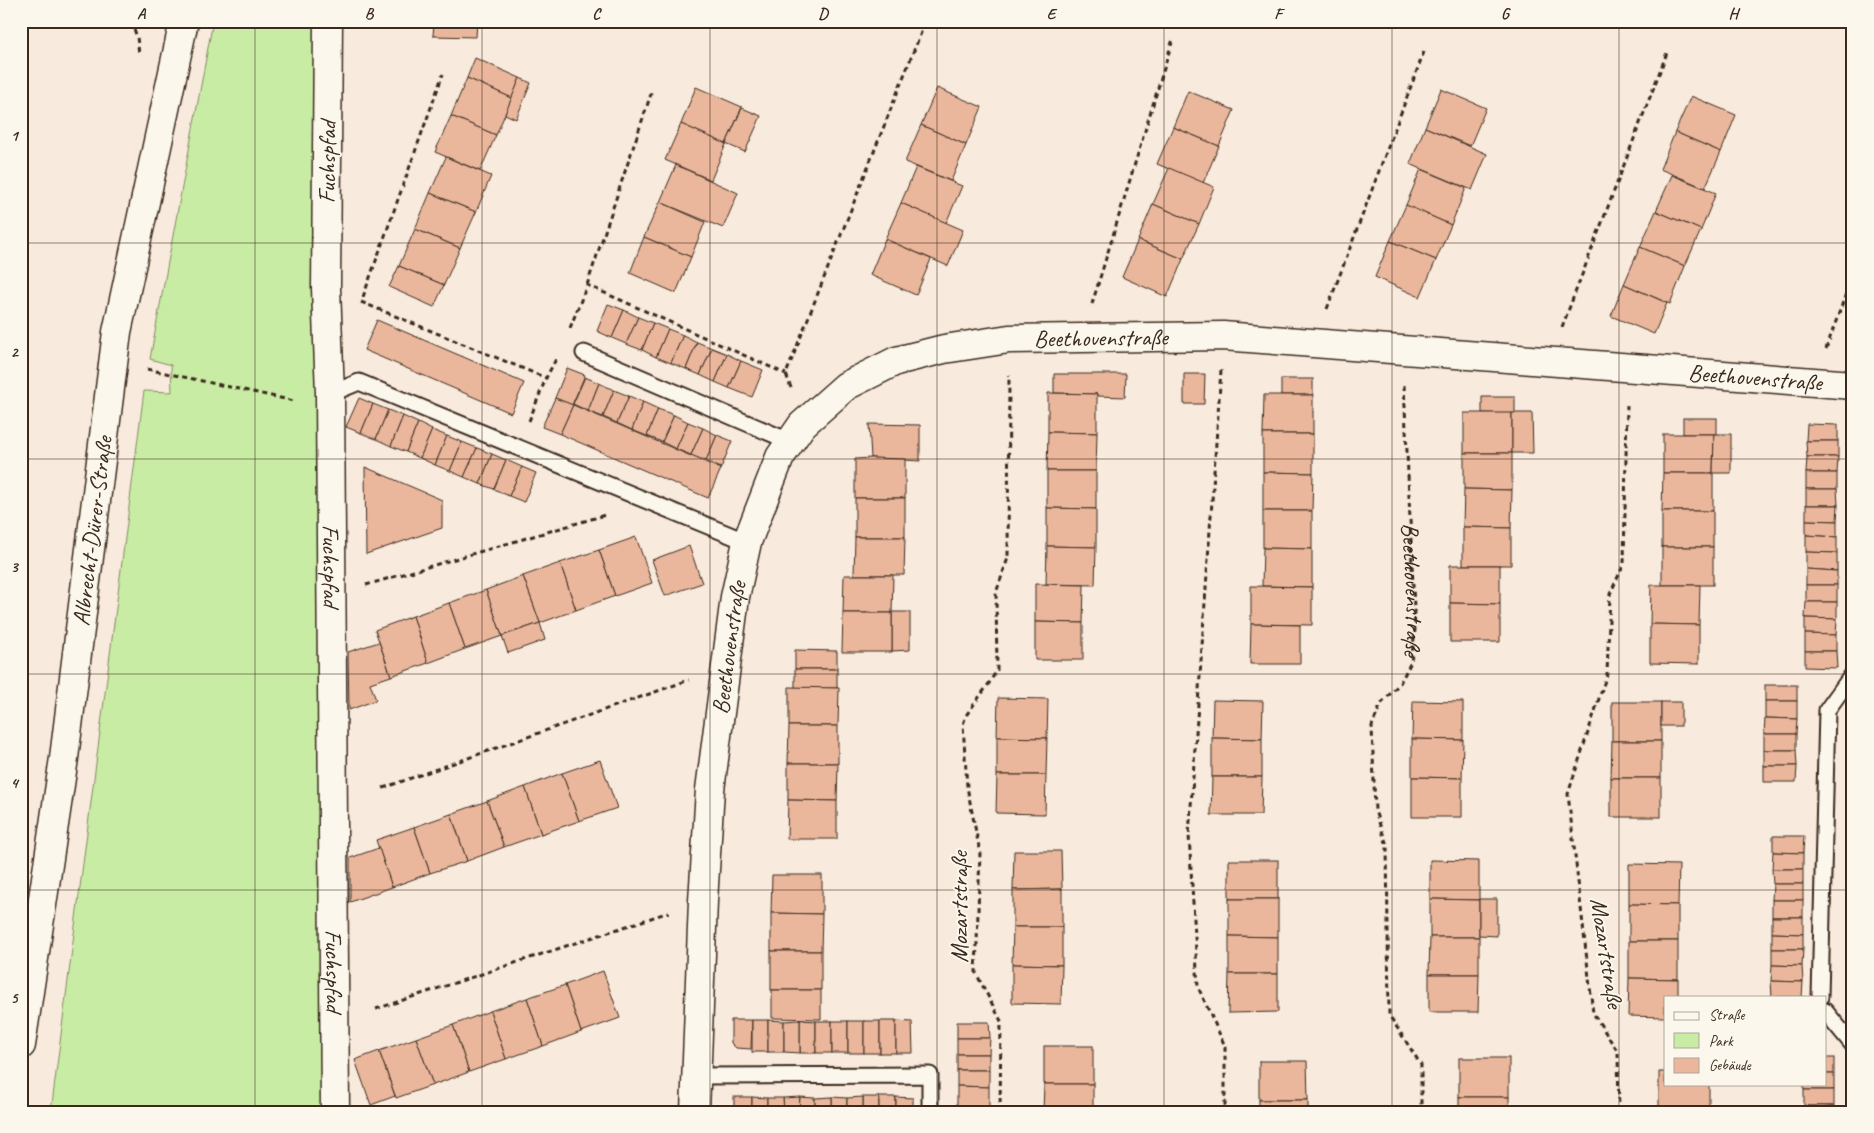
<svg xmlns="http://www.w3.org/2000/svg" width="1874" height="1133" font-family="Caveat,sans-serif">
  <style>
    .green { fill: #c9eca5; stroke: #828b62 }
    .building { fill: #eab79c; stroke: #3b2a1e }
    .lines { fill: none; stroke-linecap: round; stroke-linejoin: round }
    .lane-casing { stroke: #3b2a1e; stroke-width: 19 }
    .street-casing { stroke: #3b2a1e; stroke-width: 31 }
    .path { stroke: #3b2a1e; stroke-width: 3; stroke-dasharray: 5 4; stroke-linecap: butt }
    .lane { stroke: #fbf7ec; stroke-width: 15 }
    .street { stroke: #fbf7ec; stroke-width: 28 }
    .grid { fill: none; stroke: #3b2a1e; stroke-width: 1; stroke-opacity: 0.55 }
    .labels { text-anchor: middle; stroke-width: 4; stroke-linejoin: round; paint-order: stroke }
    .street-label { font-size: 24px; fill: #3b2a1e; stroke: #fbf7ec }
    .neatline { fill: none; stroke: #3b2a1e; stroke-width: 2 }
    .grid-label { font-size: 16px; text-anchor: middle; font-weight: bold; fill: #3b2a1e }
  </style>
  <rect width="100%" height="100%" fill="#f8eadc"/>
  <filter id="ink" filterUnits="userSpaceOnUse"><feTurbulence type="fractalNoise" baseFrequency=".02" numOctaves="2"/><feDisplacementMap in="SourceGraphic" scale="10" xChannelSelector="R" yChannelSelector="G"/><feConvolveMatrix kernelMatrix="1 2 1 2 8 2 1 2 1" color-interpolation-filters="sRGB"/></filter>
  <g filter="url(#ink)">
    <path class="green" d="M213 21H315L321 1112H51L144 391 172 392 171 365 150 359Z"/>
    <g class="building">
      <path d="M434 21H477L476 37 433 36Z"/>
      <path d="M475 58 520 78 512 98 467 78Z"/>
      <path d="M467 78 512 98 496 135 451 116Z"/>
      <path d="M520 78 531 83 516 119 505 114Z"/>
      <path d="M696 87 742 107 726 144 681 124Z"/>
      <path d="M937 88 982 107 966 145 921 125Z"/>
      <path d="M1441 89 1486 108 1470 146 1425 127Z"/>
      <path d="M1188 91 1234 110 1219 146 1173 127Z"/>
      <path d="M1691 96 1736 115 1721 152 1675 132Z"/>
      <path d="M742 108 761 116 745 152 726 144Z"/>
      <path d="M451 116 496 135 480 171 435 152Z"/>
      <path d="M681 124 726 144 711 180 665 160Z"/>
      <path d="M921 125 966 145 951 181 905 162Z"/>
      <path d="M1173 127 1219 146 1203 183 1157 164Z"/>
      <path d="M1425 127 1487 154 1472 190 1410 164Z"/>
      <path d="M1675 132 1721 152 1705 188 1660 169Z"/>
      <path d="M446 157 491 176 476 212 430 193Z"/>
      <path d="M676 165 738 193 723 228 660 202Z"/>
      <path d="M916 167 962 186 946 223 901 203Z"/>
      <path d="M1169 168 1214 187 1199 224 1153 204Z"/>
      <path d="M1421 169 1466 188 1451 225 1406 205Z"/>
      <path d="M1672 175 1716 193 1701 230 1656 211Z"/>
      <path d="M430 193 476 212 460 248 415 229Z"/>
      <path d="M660 202 705 222 691 257 644 237Z"/>
      <path d="M901 203 963 230 948 266 885 239Z"/>
      <path d="M1153 204 1199 224 1183 259 1138 240Z"/>
      <path d="M1406 205 1451 225 1436 260 1390 241Z"/>
      <path d="M1656 211 1701 230 1685 266 1640 247Z"/>
      <path d="M415 229 460 248 444 285 399 266Z"/>
      <path d="M644 237 691 257 676 293 630 273Z"/>
      <path d="M885 239 931 259 916 295 870 275Z"/>
      <path d="M1138 240 1183 259 1167 297 1122 277Z"/>
      <path d="M1390 241 1436 260 1420 297 1375 277Z"/>
      <path d="M1640 247 1685 266 1670 304 1624 284Z"/>
      <path d="M399 266 444 285 434 307 389 287Z"/>
      <path d="M1624 284 1667 303 1654 334 1611 316Z"/>
      <path d="M608 304 624 310 612 338 597 331Z"/>
      <path d="M624 310 638 317 626 344 612 338Z"/>
      <path d="M638 317 653 323 642 350 626 344Z"/>
      <path d="M377 320 524 383 511 413 364 350Z"/>
      <path d="M653 323 668 329 656 357 642 350Z"/>
      <path d="M668 329 683 335 671 363 656 357Z"/>
      <path d="M683 335 697 342 686 369 671 363Z"/>
      <path d="M697 342 712 348 700 375 686 369Z"/>
      <path d="M712 348 727 354 715 382 700 375Z"/>
      <path d="M727 354 741 361 729 388 715 382Z"/>
      <path d="M741 361 763 370 752 397 729 388Z"/>
      <path d="M567 368 585 375 572 405 555 398Z"/>
      <path d="M1054 374H1126L1125 397 1097 396V394L1054 393Z"/>
      <path d="M1184 374H1205L1204 404H1184Z"/>
      <path d="M585 377 599 383 588 411 573 404Z"/>
      <rect x="1281" y="379" width="32" height="16"/>
      <path d="M599 383 614 390 603 417 588 411Z"/>
      <path d="M614 390 629 396 617 423 603 417Z"/>
      <path d="M1048 393 1097 394V433L1048 432Z"/>
      <path d="M1264 395H1313V434H1263Z"/>
      <path d="M629 396 643 402 632 430 617 423Z"/>
      <path d="M1482 397H1515V414L1482 413Z"/>
      <path d="M359 398 373 404 361 433 346 427Z"/>
      <path d="M555 398 573 405 560 434 542 427Z"/>
      <path d="M643 402 658 409 647 436 632 430Z"/>
      <path d="M373 404 388 410 376 439 361 433Z"/>
      <path d="M573 405 721 469 708 498 560 434Z"/>
      <path d="M658 409 674 415 662 442 647 436Z"/>
      <path d="M388 410 403 416 391 446 376 439Z"/>
      <rect x="1464" y="413" width="48" height="40"/>
      <path d="M1512 413H1532L1533 453H1512Z"/>
      <path d="M674 415 688 422 676 449 662 442Z"/>
      <path d="M403 416 418 423 406 452 391 446Z"/>
      <rect x="1683" y="418" width="34" height="16"/>
      <path d="M688 422 703 428 691 455 676 449Z"/>
      <path d="M418 423 432 430 420 458 406 452Z"/>
      <path d="M869 424 920 425V461L871 458Z"/>
      <path d="M1807 424 1838 425V441H1806Z"/>
      <path d="M703 428 717 435 706 461 691 455Z"/>
      <path d="M432 430 447 436 435 465 420 458Z"/>
      <path d="M1048 432 1097 433 1096 471H1047Z"/>
      <path d="M1263 434H1313V473L1263 472Z"/>
      <path d="M1663 434H1714L1713 473H1663Z"/>
      <path d="M1714 434H1731V473H1713Z"/>
      <path d="M717 435 732 441 721 468 706 461Z"/>
      <path d="M447 436 462 442 450 471 435 465Z"/>
      <path d="M1806 441H1838V457H1807Z"/>
      <path d="M462 442 477 448 464 477 450 471Z"/>
      <path d="M477 448 492 454 480 484 464 477Z"/>
      <path d="M1464 453H1512V490L1464 489Z"/>
      <path d="M492 454 506 460 494 489 480 484Z"/>
      <path d="M1807 457H1838L1837 473H1806Z"/>
      <path d="M871 458 905 459V498H855V459Z"/>
      <path d="M506 460 522 467 509 496 494 489Z"/>
      <path d="M365 467 442 500V528L366 554Z"/>
      <path d="M522 467 536 473 524 502 509 496Z"/>
      <path d="M1047 471H1096V509L1047 508Z"/>
      <path d="M1263 472 1313 473 1312 511H1263Z"/>
      <path d="M1663 473H1713V511H1662Z"/>
      <rect x="1806" y="473" width="31" height="16"/>
      <path d="M1464 489 1512 490 1511 528 1463 527Z"/>
      <path d="M1806 489H1837L1838 505H1806Z"/>
      <rect x="855" y="498" width="50" height="39"/>
      <path d="M1806 505H1838L1837 521 1806 520Z"/>
      <path d="M1047 508 1096 509V547L1047 546Z"/>
      <path d="M1263 511H1312V549L1263 548Z"/>
      <rect x="1662" y="511" width="51" height="36"/>
      <path d="M1806 520 1837 521V537L1806 535Z"/>
      <path d="M1463 527 1511 528V565H1463Z"/>
      <path d="M1806 535 1837 537V553L1806 552Z"/>
      <path d="M636 537 652 583 615 596 599 550Z"/>
      <path d="M855 537H905L904 575H854Z"/>
      <path d="M689 546 702 583 665 596 652 560Z"/>
      <path d="M1047 546 1096 547 1095 585 1046 584Z"/>
      <rect x="1662" y="547" width="51" height="38"/>
      <path d="M1263 548 1312 549V587L1262 586Z"/>
      <path d="M599 550 615 596 576 610 560 563Z"/>
      <path d="M1806 552 1837 553V571L1806 569Z"/>
      <path d="M560 563 576 610 540 623 523 576Z"/>
      <path d="M1450 565H1500V604L1450 603Z"/>
      <path d="M1806 569 1837 571V585H1806Z"/>
      <path d="M844 575H893L892 613H843Z"/>
      <path d="M523 576 540 623 502 636 486 590Z"/>
      <path d="M1035 584 1084 585 1083 623 1035 622Z"/>
      <path d="M1651 585H1700L1699 625 1650 624Z"/>
      <rect x="1806" y="585" width="31" height="17"/>
      <path d="M1251 586 1312 587V625L1251 624Z"/>
      <path d="M486 590 502 636 465 649 449 603Z"/>
      <path d="M1806 602H1837V619L1805 618Z"/>
      <path d="M449 603 465 649 428 663 413 616Z"/>
      <path d="M1450 603 1500 604V642H1450Z"/>
      <path d="M892 612H910V650L892 651Z"/>
      <path d="M843 613H892V652H842Z"/>
      <path d="M413 616 428 663 391 676 375 630Z"/>
      <path d="M1805 618 1837 619 1836 635 1805 634Z"/>
      <path d="M1035 622 1083 623V660H1035Z"/>
      <path d="M540 623 545 640 508 653 502 636Z"/>
      <path d="M1251 624 1300 625V664H1250Z"/>
      <path d="M1650 624 1699 625V664L1650 663Z"/>
      <path d="M1805 634 1836 635V651H1805Z"/>
      <path d="M379 642 391 676 370 683 376 700 349 710 348 652Z"/>
      <path d="M795 650 837 651V669H795Z"/>
      <path d="M1805 651H1836L1837 668 1805 667Z"/>
      <rect x="795" y="669" width="42" height="19"/>
      <rect x="1765" y="685" width="32" height="16"/>
      <path d="M789 687 839 688 838 726H789Z"/>
      <path d="M998 698 1048 699 1047 738 997 737Z"/>
      <path d="M1213 700 1263 701 1262 739 1212 738Z"/>
      <path d="M1413 701 1463 702V740L1412 739Z"/>
      <path d="M1765 701H1797V719L1765 718Z"/>
      <rect x="1612" y="702" width="49" height="39"/>
      <rect x="1661" y="702" width="20" height="24"/>
      <path d="M1765 718 1797 719 1796 734H1764Z"/>
      <path d="M789 726H838V763H788Z"/>
      <rect x="1764" y="734" width="32" height="16"/>
      <path d="M997 737 1047 738 1046 775H997Z"/>
      <path d="M1212 738 1262 739V777H1212Z"/>
      <path d="M1412 739 1463 740 1462 778 1412 777Z"/>
      <path d="M1612 741H1661V778H1611Z"/>
      <path d="M1764 750H1796L1797 766H1764Z"/>
      <path d="M600 760 617 808 579 821 562 773Z"/>
      <path d="M788 763H838L837 801 788 800Z"/>
      <path d="M1764 766H1797L1796 782H1764Z"/>
      <path d="M562 773 579 821 541 834 525 787Z"/>
      <path d="M997 775H1046L1045 814 996 813Z"/>
      <path d="M1212 777H1262L1261 815H1211Z"/>
      <path d="M1412 777 1462 778V817H1412Z"/>
      <rect x="1611" y="778" width="50" height="39"/>
      <path d="M525 787 541 834 504 847 487 801Z"/>
      <path d="M788 800 837 801V839H787Z"/>
      <path d="M487 801 504 847 467 861 451 814Z"/>
      <path d="M451 814 467 861 430 873 414 827Z"/>
      <path d="M414 827 430 873 392 887 376 840Z"/>
      <path d="M1773 836H1804L1803 853 1773 852Z"/>
      <path d="M379 848 392 887 350 902V858Z"/>
      <path d="M1014 851H1061L1062 889 1013 890Z"/>
      <path d="M1773 852 1803 853V869H1772Z"/>
      <rect x="1229" y="860" width="49" height="39"/>
      <path d="M1430 860 1479 861V900L1430 899Z"/>
      <path d="M1629 864 1679 865 1678 905 1629 904Z"/>
      <path d="M1772 869H1803V884H1773Z"/>
      <path d="M772 875H822V914L771 913Z"/>
      <path d="M1773 884H1803V900H1772Z"/>
      <path d="M1062 889V927H1013V890Z"/>
      <path d="M1229 899H1278V937L1229 936Z"/>
      <path d="M1430 899 1479 900V937H1430Z"/>
      <path d="M1479 899H1497V936L1479 935Z"/>
      <rect x="1772" y="900" width="31" height="17"/>
      <path d="M1629 904 1678 905V941H1629Z"/>
      <path d="M771 913 822 914 821 951H771Z"/>
      <path d="M1772 917H1803V934L1772 933Z"/>
      <path d="M1013 927H1062V965L1012 964Z"/>
      <path d="M1772 933 1803 934V949H1772Z"/>
      <path d="M1229 936 1278 937V974H1229Z"/>
      <path d="M1430 937H1479V974H1429Z"/>
      <path d="M1629 941H1678V979L1629 978Z"/>
      <path d="M1772 949H1803L1802 966 1772 965Z"/>
      <rect x="771" y="951" width="50" height="39"/>
      <path d="M1012 964 1062 965 1061 1004 1012 1003Z"/>
      <path d="M1772 965 1802 966 1803 982 1771 981Z"/>
      <path d="M603 971 620 1018 581 1032 565 985Z"/>
      <path d="M1229 974H1278V1012L1228 1013Z"/>
      <path d="M1429 974H1479L1478 1012H1429Z"/>
      <path d="M1629 978 1678 979V997H1665V1017L1628 1016Z"/>
      <path d="M1771 981 1803 982 1802 997H1772Z"/>
      <path d="M565 985 581 1032 543 1046 527 998Z"/>
      <path d="M772 990H821V1019L772 1018Z"/>
      <path d="M527 998 543 1046 506 1059 490 1011Z"/>
      <path d="M490 1011 506 1059 469 1072 453 1025Z"/>
      <path d="M731 1020H752L751 1049 736 1048 731 1043Z"/>
      <rect x="752" y="1020" width="16" height="32"/>
      <path d="M768 1020 784 1021V1052H768Z"/>
      <path d="M800 1020 816 1021V1053H800Z"/>
      <path d="M800 1020V1053L784 1052V1021Z"/>
      <rect x="816" y="1021" width="16" height="32"/>
      <rect x="832" y="1021" width="16" height="32"/>
      <rect x="848" y="1021" width="16" height="32"/>
      <rect x="864" y="1021" width="16" height="32"/>
      <rect x="880" y="1021" width="16" height="32"/>
      <path d="M896 1021 912 1022 913 1053H896Z"/>
      <path d="M957 1022H989L990 1038H957Z"/>
      <path d="M453 1025 469 1072 433 1085 416 1038Z"/>
      <path d="M416 1038 433 1085 396 1098 379 1051Z"/>
      <path d="M957 1038H990L989 1054H957Z"/>
      <rect x="1044" y="1046" width="49" height="38"/>
      <path d="M379 1051 395 1096 371 1105 355 1060Z"/>
      <rect x="957" y="1054" width="32" height="16"/>
      <rect x="1459" y="1058" width="50" height="39"/>
      <rect x="1825" y="1058" width="9" height="16"/>
      <path d="M1259 1061H1307L1308 1100H1259Z"/>
      <path d="M957 1070H989V1087L957 1086Z"/>
      <path d="M1659 1072H1665V1084H1709V1112L1659 1111Z"/>
      <path d="M1825 1074H1834V1090H1804V1084H1825Z"/>
      <path d="M1044 1084H1093V1112H1043Z"/>
      <path d="M957 1086 989 1087V1112H957Z"/>
      <rect x="1804" y="1090" width="30" height="16"/>
      <rect x="734" y="1097" width="18" height="15"/>
      <path d="M752 1097 767 1098V1112H752Z"/>
      <path d="M800 1097 799 1112H784L783 1098Z"/>
      <path d="M800 1097 815 1098V1112H799Z"/>
      <path d="M832 1097 847 1098V1112H832Z"/>
      <path d="M832 1097V1112H815V1098Z"/>
      <rect x="863" y="1097" width="16" height="15"/>
      <path d="M863 1097V1112H847V1098Z"/>
      <rect x="879" y="1097" width="17" height="15"/>
      <path d="M896 1097 913 1098V1112H896Z"/>
      <rect x="1459" y="1097" width="50" height="15"/>
      <path d="M767 1098H783L784 1112H767Z"/>
      <rect x="1259" y="1100" width="49" height="12"/>
      <rect x="1804" y="1106" width="30" height="6"/>
    </g>
    <g class="lines">
      <g class="lane-casing">
        <g id="lane">
          <path d="M584 353 791 442"/>
          <path d="M330 394 359 382 747 542"/>
          <path d="M1820 997 1827 710 1853 674"/>
          <path d="M1825 1011 1853 1045"/>
          <path d="M695 1076 930 1075V1112"/>
        </g>
      </g>
      <g class="street-casing">
        <g id="street">
          <path id="s2" d="M328 21 326 288 330 394 335 1112"/>
          <path id="s3" d="M21 1045 64 758 117 332 184 21"/>
          <path id="s4" d="M695 1112 703 901 710 790 735 597 747 542 780 457 802 425 846 386 896 361 944 349 1009 339 1223 336 1853 385"/>
        </g>
      </g>
      <g class="path">
        <path d="M131 21 137 37 139 54"/>
        <path d="M587 285 652 91"/>
        <path d="M363 297 443 74"/>
        <path d="M361 302 546 378 556 359"/>
        <path d="M1092 304 1173 39"/>
        <path d="M1327 309 1425 49"/>
        <path d="M1562 327 1668 50"/>
        <path d="M570 328 587 285 786 374"/>
        <path d="M1826 349 1853 274"/>
        <path d="M147 369 294 401"/>
        <path d="M1221 370 1189 835 1198 987 1225 1046V1112"/>
        <path id="s1" d="M1404 385 1415 630 1411 662 1400 683 1381 704 1372 726 1375 811 1387 845 1389 1015 1421 1065V1112"/>
        <path d="M791 388 786 374 924 25"/>
        <path d="M529 421 546 378"/>
        <path d="M366 585 605 515"/>
        <path d="M383 788 689 680"/>
        <path d="M376 1009 669 912"/>
        <path d="M1000 1112 1001 1021 976 973 980 852 967 787 963 724 967 714 988 685 997 670 996 593 1008 558 1009 375"/>
        <path d="M1619 1112 1618 1052 1593 1013 1568 794 1607 674 1610 594 1624 564 1627 403"/>
      </g>
      <use href="#lane" class="lane"/>
      <use href="#street" class="street"/>
    </g>
  </g>
  <path class="grid" d="M255 21V1112M482 21V1112M710 21V1112M937 21V1112M1164 21V1112M1392 21V1112M1619 21V1112M21 243H1853M21 459H1853M21 674H1853M21 890H1853"/>
  <g class="labels">
    <g class="street-label">
      <text transform="translate(327 162) rotate(-90)" y="8">Fuchspfad</text>
      <text dy="8" stroke="none"><textPath href="#s4" startOffset="1025">Beethovenstraße</textPath></text>
      <text dy="8" stroke="none"><textPath href="#s4" startOffset="1681">Beethovenstraße</textPath></text>
      <text dy="8" stroke="none"><textPath href="#s3" startOffset="519">Albrecht-Dürer-Straße</textPath></text>
      <text dy="8" stroke="none"><textPath href="#s2" startOffset="545">Fuchspfad</textPath></text>
      <text dy="8" stroke="none"><textPath href="#s1" startOffset="205">Beethovenstraße</textPath></text>
      <text dy="8" stroke="none"><textPath href="#s4" startOffset="466">Beethovenstraße</textPath></text>
      <text transform="translate(959 907) rotate(-90)" y="8">Mozartstraße</text>
      <text transform="translate(1607 953) rotate(81)" y="8">Mozartstraße</text>
      <text dy="8" stroke="none"><textPath href="#s2" startOffset="950">Fuchspfad</textPath></text>
    </g>
  </g>
  <rect width="1874" height="1133" fill="none" stroke="#fbf7ec" stroke-width="55"/>
  <rect x="1664" y="996" width="162" height="90" fill="#fbf7ec" stroke="#aea59a"/>
  <rect x="1674" y="1012" width="25" height="8" fill="#fbf7ec" stroke="#aea59a"/>
  <text x="1709" y="1020" font-size="15" fill="#3b2a1e">Straße</text>
  <rect x="1674" y="1033" width="25" height="15" fill="#c9eca5" stroke="#aea59a"/>
  <text x="1709" y="1046" font-size="15" fill="#3b2a1e">Park</text>
  <rect x="1674" y="1058" width="25" height="15" fill="#eab79c" stroke="#aea59a"/>
  <text x="1709" y="1070" font-size="15" fill="#3b2a1e">Gebäude</text>
  <rect x="28" y="28" width="1818" height="1078" class="neatline"/>
  <g class="grid-label">
    <text x="141" y="19">A</text>
    <text x="369" y="19">B</text>
    <text x="596" y="19">C</text>
    <text x="823" y="19">D</text>
    <text x="1051" y="19">E</text>
    <text x="1278" y="19">F</text>
    <text x="1505" y="19">G</text>
    <text x="1733" y="19">H</text>
    <text x="14" y="141">1</text>
    <text x="14" y="357">2</text>
    <text x="14" y="572">3</text>
    <text x="14" y="788">4</text>
    <text x="14" y="1003">5</text>
  </g>
</svg>
